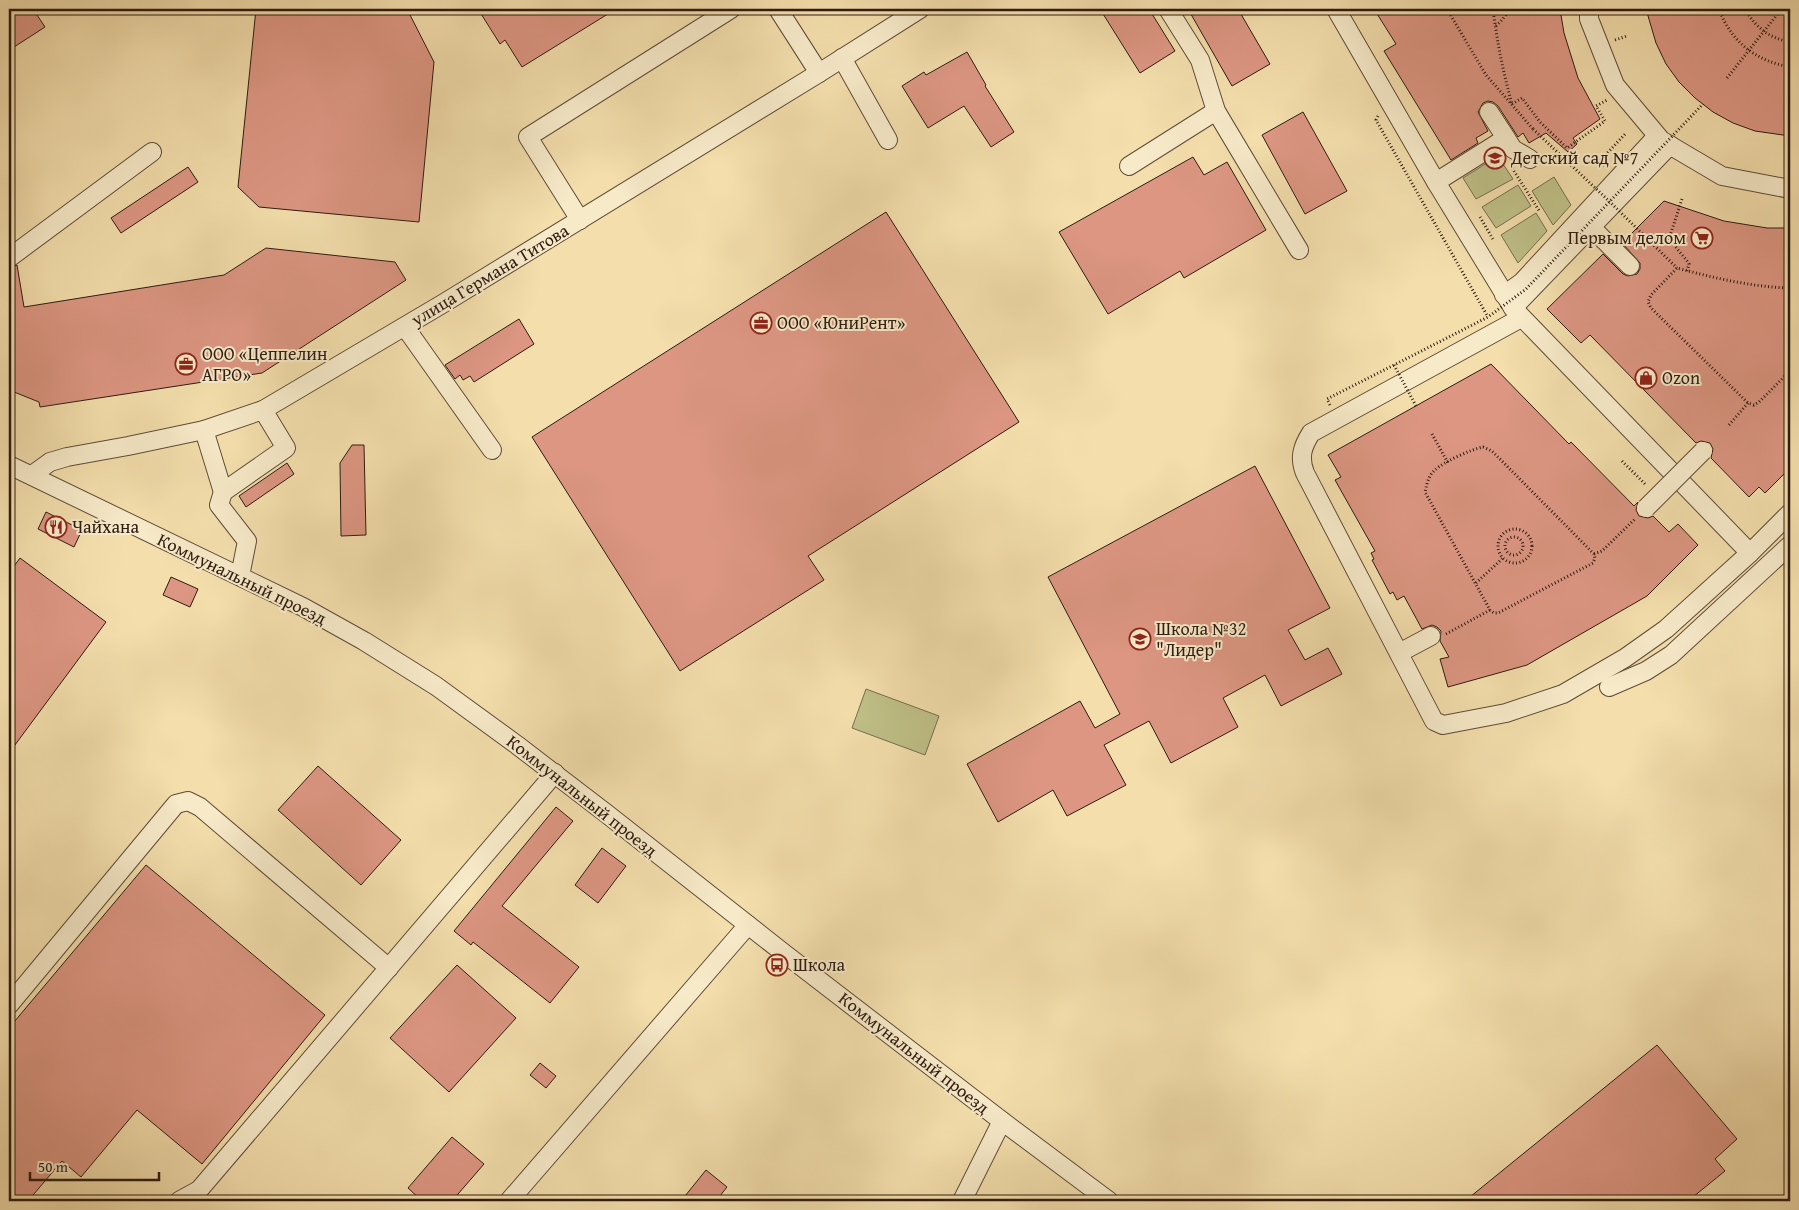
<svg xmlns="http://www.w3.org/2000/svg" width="1799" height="1210" font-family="'Gentium Book Plus',serif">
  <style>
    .green { fill: #bfc087; stroke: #766e4c }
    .building { fill: #dc9682; stroke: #2e1b11 }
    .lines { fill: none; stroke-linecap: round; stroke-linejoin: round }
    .minor-casing { stroke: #5f4c38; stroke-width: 20 }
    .path { stroke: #2e1b11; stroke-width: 3; stroke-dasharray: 1 2.5; stroke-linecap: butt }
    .minor { stroke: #f7eac9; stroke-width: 18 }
    .minor-bridge-casing { stroke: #5f4c38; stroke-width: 20; stroke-linecap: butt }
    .path-bridge { stroke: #2e1b11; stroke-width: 3; stroke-dasharray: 1 2.5; stroke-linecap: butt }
    .minor-bridge { stroke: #f7eac9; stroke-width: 18 }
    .labels { text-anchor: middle; stroke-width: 4; stroke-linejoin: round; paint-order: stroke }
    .poi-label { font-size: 18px; fill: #2e1b11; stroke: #f7eac9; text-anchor: start }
    .street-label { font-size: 18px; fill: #2e1b11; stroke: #f7eac9 }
  </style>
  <rect width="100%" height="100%" fill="#f3deac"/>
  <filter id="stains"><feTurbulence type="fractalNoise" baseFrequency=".004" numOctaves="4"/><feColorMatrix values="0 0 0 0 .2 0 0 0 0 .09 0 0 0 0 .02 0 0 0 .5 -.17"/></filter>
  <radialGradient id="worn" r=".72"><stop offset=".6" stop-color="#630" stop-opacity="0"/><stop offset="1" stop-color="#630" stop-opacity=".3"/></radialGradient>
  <g class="green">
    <path d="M1490 161 1503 164 1513 179 1476 199 1463 178Z"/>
    <path d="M1554 177 1571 205 1553 225 1532 191Z"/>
    <path d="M1518 185 1531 206 1496 228 1482 207Z"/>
    <path d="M1536 213 1547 231 1518 263 1501 235Z"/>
    <path d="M866 689 939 716 925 755 852 728Z"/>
  </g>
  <g class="building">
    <path d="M9 9H33L45 27 14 47 9 39Z"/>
    <path d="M256 9H407L434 62 419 222 259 207 238 187Z"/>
    <path d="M478 9H616L522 67 505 40 500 44Z"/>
    <path d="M1100 9H1149L1175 51 1140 73Z"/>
    <path d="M1188 9H1238L1270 64 1232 86Z"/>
    <path d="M1374 9H1560L1564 33 1578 78 1600 119 1573 138 1577 144 1568 152 1546 133 1529 143 1523 133 1518 137 1498 106 1493 102 1488 101 1483 103 1478 112 1488 131 1476 138 1478 143 1451 160 1384 51 1396 44Z"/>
    <path d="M1646 9H1790V136L1755 131 1733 123 1713 112 1695 98 1679 82 1666 64 1656 43Z"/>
    <path d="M967 52 986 85 985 86 1014 132 991 147 964 106 928 128 902 86 924 72 926 75Z"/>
    <path d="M1303 112 1347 191 1305 214 1262 135Z"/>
    <path d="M1193 157 1204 175 1227 162 1266 230 1184 278 1180 271 1108 314 1059 232Z"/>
    <path d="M188 167 198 182 121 233 111 218Z"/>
    <path d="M1664 201 1724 221 1767 228H1790V468L1765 493 1759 487 1749 497 1711 458 1713 449 1710 443 1701 441 1696 443 1590 335 1581 343 1547 309 1603 254 1623 274 1628 276 1637 274 1640 269V263L1622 243Z"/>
    <path d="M886 212 1019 422 808 556 824 580 680 671 532 437Z"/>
    <path d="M266 248 395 262 406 280 262 373 40 407 39 402 9 390V268L17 265 24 307 224 275Z"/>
    <path d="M519 319 534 344 474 382 470 376 463 380 460 375 455 379 445 365Z"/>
    <path d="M1491 364 1569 444 1571 442 1634 506 1638 502 1636 510 1639 516 1648 518 1653 516 1669 532 1678 524 1698 545 1647 596 1527 665 1448 687 1440 659 1449 657 1440 641 1441 631 1437 627 1432 625 1422 629 1404 596 1397 600 1393 592 1390 594 1372 560 1374 559 1371 553 1375 551 1335 480 1341 477 1328 455Z"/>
    <path d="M352 445H364L366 535 341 536 340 463Z"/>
    <path d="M287 463 294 474 246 507 239 496Z"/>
    <path d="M1255 466 1330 608 1288 630 1305 660 1328 648 1342 674 1281 706 1265 675 1223 698 1238 727 1171 763 1149 721 1104 745 1126 785 1067 816 1053 790 998 822 967 764 1080 701 1095 728 1120 714 1048 577Z"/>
    <path d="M46 512 82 530 74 547 38 529Z"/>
    <path d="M20 558 106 622 9 753V573Z"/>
    <path d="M171 577 198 589 190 607 163 595Z"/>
    <path d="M318 766 401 840 361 885 278 810Z"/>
    <path d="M556 807 573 821 502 906 579 967 550 1003 473 942 471 945 454 931Z"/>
    <path d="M602 848 626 866 598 903 575 885Z"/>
    <path d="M146 865 325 1015 202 1164 137 1110 81 1177 62 1161 28 1201H9V1028Z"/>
    <path d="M457 965 516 1018 449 1092 390 1038Z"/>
    <path d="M1657 1045 1737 1139 1715 1159 1725 1171 1688 1201H1465Z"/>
    <path d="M540 1063 556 1076 546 1088 530 1075Z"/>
    <path d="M452 1137 484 1164 452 1201H422L408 1188Z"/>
    <path d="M706 1170 727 1187 716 1201H681Z"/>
  </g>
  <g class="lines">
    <g class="minor-casing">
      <g id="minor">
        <path d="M778 9 819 73"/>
        <path d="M1168 9 1200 60 1216 111 1299 250"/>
        <path d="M1336 9 1436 182 1513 308 1750 553"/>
        <path d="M1589 9V19L1615 85 1661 140 1722 176 1790 189"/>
        <path d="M842 58 888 140"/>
        <path d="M1489 112 1506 138"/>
        <path d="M1129 166 1216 111"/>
        <path d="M1436 182 1506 138 1513 149 1530 159"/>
        <path d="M580 220 528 137 731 9"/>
        <path d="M1591 227 1630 266"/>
        <path d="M9 258 152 152"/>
        <path d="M1504 295 1522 282 1657 136"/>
        <path d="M1513 308 1670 145"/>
        <path d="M1521 318 1311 433C1302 447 1299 458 1305 473L1434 721 1443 725 1506 713 1563 694 1625 658 1666 629 1750 553 1790 513"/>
        <path d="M405 327 492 450"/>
        <path d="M204 430 223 492 286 448 263 410"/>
        <path d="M9 465 303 607 364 641 436 686 517 745 607 814 785 954 1002 1121 1109 1201"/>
        <path d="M32 475 50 462 67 457 128 446 204 430 263 410 444 303 819 73 920 9"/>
        <path d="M223 492 219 505 247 541 240 576"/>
        <path d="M1399 653 1431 636"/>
        <path d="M1609 687 1646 671 1671 655 1790 545"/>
        <path d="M9 1005 176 804 188 801 200 807 389 968"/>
        <path d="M179 1201 199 1190 555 773"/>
        <path d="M509 1201 748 925"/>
        <path d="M962 1201 1002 1121"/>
      </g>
    </g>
    <g class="path">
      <path d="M1447 9 1486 75 1533 129"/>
      <path d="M1493 9C1497 41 1503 72 1512 104"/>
      <path d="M1719 9C1731 42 1756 61 1790 67"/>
      <path d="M1745 9C1755 27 1769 38 1790 42"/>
      <path d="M1776 9 1790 16"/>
      <path d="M1496 26 1502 20 1510 9"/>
      <path d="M1615 40 1627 36"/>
      <path d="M1727 78 1780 11"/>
      <path d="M1512 104 1522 98 1540 122 1567 148 1605 121 1596 106 1607 100"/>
      <path d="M1378 116 1376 120 1488 317"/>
      <path d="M1607 164 1605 166 1600 161 1626 133"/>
      <path d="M1512 168 1540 212"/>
      <path d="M1682 199 1669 239 1688 262 1689 264 1687 271"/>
      <path d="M1480 217 1494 241"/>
      <path d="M1790 288C1752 287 1714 278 1677 268L1651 295 1648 302 1651 308 1748 403 1754 405 1759 402 1790 371"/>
      <path d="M1330 405 1327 399 1394 365"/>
      <path d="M1729 425 1748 403"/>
      <path d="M1432 434 1448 463"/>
      <path d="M1483 447 1492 451 1594 554 1595 558 1593 563 1498 613H1494L1490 610 1425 492C1427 484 1428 476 1435 470 1443 462 1472 449 1483 447Z"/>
      <path d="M1622 461 1646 485"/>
      <circle cx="1515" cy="546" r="17"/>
      <circle cx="1514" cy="546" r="9"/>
      <path d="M1594 554 1602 551 1635 519"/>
      <path d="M1476 583 1503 558"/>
      <path d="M1446 634 1490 610"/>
    </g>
    <use href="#minor" class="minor"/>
    <g class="minor-bridge-casing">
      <path id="minor-bridge" d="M1646 508 1703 451"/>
    </g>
    <g class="path-bridge">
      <path d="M1533 129 1610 202 1677 268"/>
      <path d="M1416 406 1394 365 1488 317 1526 289 1703 104"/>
    </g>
    <use href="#minor-bridge" class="minor-bridge"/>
  </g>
  <defs>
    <g id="school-ring" transform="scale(1.125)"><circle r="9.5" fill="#f7eac9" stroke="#8f2418" stroke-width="1.5"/><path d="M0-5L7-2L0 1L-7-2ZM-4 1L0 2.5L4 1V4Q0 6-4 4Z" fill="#8f2418"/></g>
    <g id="supermarket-ring" transform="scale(1.125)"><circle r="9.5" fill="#f7eac9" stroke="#8f2418" stroke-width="1.5"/><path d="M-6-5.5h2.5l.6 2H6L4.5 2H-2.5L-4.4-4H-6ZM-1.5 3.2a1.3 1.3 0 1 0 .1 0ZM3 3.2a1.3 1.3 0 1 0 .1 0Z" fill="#8f2418"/></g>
    <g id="office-ring" transform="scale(1.125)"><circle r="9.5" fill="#f7eac9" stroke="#8f2418" stroke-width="1.5"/><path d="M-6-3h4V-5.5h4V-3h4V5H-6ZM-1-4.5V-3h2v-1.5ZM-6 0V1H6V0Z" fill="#8f2418"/></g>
    <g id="shop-ring" transform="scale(1.125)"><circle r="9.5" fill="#f7eac9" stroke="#8f2418" stroke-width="1.5"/><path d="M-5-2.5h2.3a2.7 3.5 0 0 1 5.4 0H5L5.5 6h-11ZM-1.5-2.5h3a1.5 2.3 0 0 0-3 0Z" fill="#8f2418"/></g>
    <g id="restaurant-ring" transform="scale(1.125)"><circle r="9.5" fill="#f7eac9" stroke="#8f2418" stroke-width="1.5"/><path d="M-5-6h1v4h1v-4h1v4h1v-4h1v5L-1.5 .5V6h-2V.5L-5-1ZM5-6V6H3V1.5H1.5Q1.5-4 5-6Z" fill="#8f2418"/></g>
    <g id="bus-ring" transform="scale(1.125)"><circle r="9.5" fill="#f7eac9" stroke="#8f2418" stroke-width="1.5"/><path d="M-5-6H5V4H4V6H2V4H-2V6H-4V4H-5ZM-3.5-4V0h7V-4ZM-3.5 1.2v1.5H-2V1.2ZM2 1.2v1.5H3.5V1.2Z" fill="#8f2418"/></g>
  </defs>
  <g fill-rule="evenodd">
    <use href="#school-ring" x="1495" y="158"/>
    <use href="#supermarket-ring" x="1702" y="238"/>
    <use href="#office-ring" x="761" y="323"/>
    <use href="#office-ring" x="186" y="364"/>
    <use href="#shop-ring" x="1646" y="378"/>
    <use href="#restaurant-ring" x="56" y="527"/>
    <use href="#school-ring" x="1140" y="639"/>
    <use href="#bus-ring" x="777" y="965"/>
  </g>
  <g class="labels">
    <g class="poi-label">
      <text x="1511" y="164">Детский сад №7</text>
      <text x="1686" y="244" text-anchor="end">Первым делом</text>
      <text x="777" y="329">ООО «ЮниРент»</text>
      <text x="202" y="360">ООО «Цеппелин<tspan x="202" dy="21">АГРО»</tspan></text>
      <text x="1662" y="384">Ozon</text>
      <text x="72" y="533">Чайхана</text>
      <text x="1156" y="635">Школа №32<tspan x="1156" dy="21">"Лидер"</tspan></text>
      <text x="793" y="971">Школа</text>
    </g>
    <g class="street-label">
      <text transform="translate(490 275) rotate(-31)" y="6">улица Германа Титова</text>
      <text transform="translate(242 579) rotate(26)" y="6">Коммунальный проезд</text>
      <text transform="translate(582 796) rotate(38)" y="6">Коммунальный проезд</text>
      <text transform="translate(914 1053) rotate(38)" y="6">Коммунальный проезд</text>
    </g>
  </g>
  <rect width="1799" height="1210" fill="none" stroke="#f3deac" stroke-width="30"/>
  <rect x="10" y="10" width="1779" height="1190" fill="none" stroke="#2e1b11" stroke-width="2.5"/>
  <rect x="15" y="15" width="1769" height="1180" fill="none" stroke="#2e1b11"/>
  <path d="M30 1172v8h129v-8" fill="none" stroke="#2e1b11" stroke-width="2.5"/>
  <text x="38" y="1172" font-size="15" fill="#2e1b11" stroke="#f7eac9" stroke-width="4" paint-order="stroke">50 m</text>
  <rect width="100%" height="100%" filter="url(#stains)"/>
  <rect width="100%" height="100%" fill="url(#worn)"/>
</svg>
